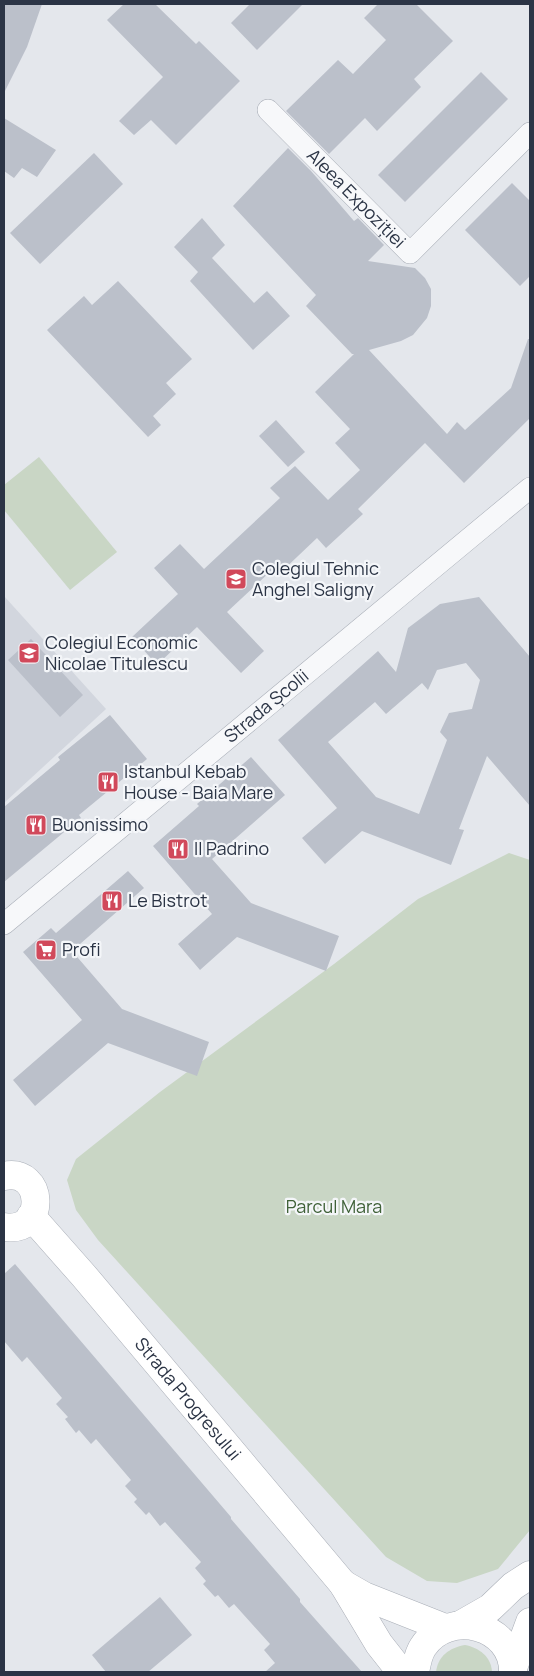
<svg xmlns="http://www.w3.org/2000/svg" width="534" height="1676" font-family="Manrope,sans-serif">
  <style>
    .built { fill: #d2d6de }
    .green { fill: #c9d6c5 }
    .building { fill: #bbc0ca; fill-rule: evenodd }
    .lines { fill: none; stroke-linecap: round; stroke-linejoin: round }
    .street-casing { stroke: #a9aeb7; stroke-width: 22 }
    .secondary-casing { stroke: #a9aeb7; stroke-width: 29 }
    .street { stroke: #f7f8fa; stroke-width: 21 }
    .secondary { stroke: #fff; stroke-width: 28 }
    .labels { text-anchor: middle; stroke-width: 4.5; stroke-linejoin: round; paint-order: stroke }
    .street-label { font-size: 18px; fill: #2b3445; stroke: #f4f6f9 }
    .poi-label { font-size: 18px; fill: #2b3445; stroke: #f4f6f9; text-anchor: start }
    .park-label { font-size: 18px; fill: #3f6138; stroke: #f4f6f9 }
  </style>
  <rect width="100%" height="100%" fill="#e4e7ec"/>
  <path class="built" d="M4 596 106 709 4 803Z"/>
  <g class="green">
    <path d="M39 457 117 552 70 590 4 510V485Z"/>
    <path d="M509 853 530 860V1530L498 1569 457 1583 427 1581 386 1557 98 1240 76 1210 67 1180 76 1159 160 1092 334 964 418 899Z"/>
    <path d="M465 1645C479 1648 491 1656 492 1672H436C438 1656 449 1648 465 1645Z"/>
  </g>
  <g class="building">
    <path d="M4 4H42L27 47 4 93Z"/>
    <path d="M124 4H155L196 44 199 41 240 81 176 145 151 120 134 135 119 121 163 77 107 20Z"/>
    <path d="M250 4H303L257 50 231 23Z"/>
    <path d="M378 4H416L453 41 414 79 421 87 377 131 365 118 329 154 286 111 338 60 353 74 386 40 364 18Z"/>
    <path d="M481 72 508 99 405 202 378 175Z"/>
    <path d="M4 118 56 150 37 177 22 168 14 178 4 171Z"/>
    <path d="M288 148 311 171 354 221 358 218 384 245 368 261 415 268 425 278 431 289V306L427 318 413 335 401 341 369 350 447 434 457 422 465 430 511 388 528 339H530V418L464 483 425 443 358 509 363 514 326 548 317 538 278 575 272 570 227 612 264 651 241 673 197 627 157 665 132 637 178 594 154 568 180 544 204 569 280 498 270 488 295 466 328 500 360 470 335 443 350 429 315 392 354 354H352L306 306 316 295 233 206Z"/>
    <path d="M94 153 123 184 40 264 10 233Z"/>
    <path d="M512 183 530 201V276L520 286 465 230Z"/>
    <path d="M202 218 225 245 212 258 254 303 267 291 290 316 253 350 190 281 198 272 174 247Z"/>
    <path d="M118 281 192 359 166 383 176 394 153 416 161 425 148 437 47 330 84 296 92 305Z"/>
    <path d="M276 420 305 452 288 467 259 436Z"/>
    <path d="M479 597 530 657V806L487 756 459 829 464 830 451 865 362 831 325 864 302 838 337 808 278 740 378 651 396 672 408 628 440 604ZM466 663 480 680 472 709 449 713 440 732 447 740 419 814 376 797 328 742 375 702 386 714 422 683 428 690 437 670Z"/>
    <path d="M31 639 83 695 60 717 8 660Z"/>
    <path d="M110 715 147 759 79 815 81 818 4 882V807L60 760 58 757Z"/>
    <path d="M251 757 285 795 212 859 251 903 339 936 326 971 237 937 200 970 178 944 212 914 153 846 199 806 197 804Z"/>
    <path d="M128 871 144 888 72 951 122 1009 209 1042 197 1076 108 1043 35 1106 13 1080 82 1020 23 952 51 928 56 933Z"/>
    <path d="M15 1264 231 1517V1519L300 1599V1602L362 1672H265L275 1663 264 1650 270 1644 234 1604 229 1608 218 1595 215 1597 203 1584 206 1581 195 1568 201 1562 165 1522 160 1526 149 1512 146 1515 134 1502 137 1499 125 1486 131 1480 96 1439 91 1444 79 1430 76 1433 65 1419 68 1417 56 1404 62 1398 27 1357 22 1362 4 1341V1274Z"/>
    <path d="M160 1597 192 1635 148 1672H106L92 1655Z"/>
  </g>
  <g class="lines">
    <g class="street-casing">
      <g id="street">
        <path id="s1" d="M268 110 410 253 530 133"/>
        <path id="s2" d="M4 924 530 488"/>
      </g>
    </g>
    <g class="secondary-casing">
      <g id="secondary">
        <path d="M4 1176C44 1167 48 1234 4 1227"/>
        <path id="s3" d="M31 1216 84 1276 343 1584 379 1644 401 1672"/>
        <path d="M343 1584 364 1596 445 1628"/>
        <path d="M462 1624 490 1608 513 1586 530 1575"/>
        <path d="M513 1668 530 1622"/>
        <path d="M415 1672C417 1663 418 1654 423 1647 448 1608 514 1625 513 1672"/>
      </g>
    </g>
    <use href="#street" class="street"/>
    <use href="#secondary" class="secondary"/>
  </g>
  <defs>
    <g id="university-square" transform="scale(1.125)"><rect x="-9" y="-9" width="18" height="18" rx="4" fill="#d1495b" stroke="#f4f6f9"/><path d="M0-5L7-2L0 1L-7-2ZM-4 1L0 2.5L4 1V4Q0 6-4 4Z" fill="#fff"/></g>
    <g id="restaurant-square" transform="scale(1.125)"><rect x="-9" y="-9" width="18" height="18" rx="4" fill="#d1495b" stroke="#f4f6f9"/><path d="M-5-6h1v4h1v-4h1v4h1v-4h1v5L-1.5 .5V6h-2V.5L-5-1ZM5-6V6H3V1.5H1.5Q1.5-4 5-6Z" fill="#fff"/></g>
    <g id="supermarket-square" transform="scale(1.125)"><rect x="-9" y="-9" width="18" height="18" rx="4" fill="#d1495b" stroke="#f4f6f9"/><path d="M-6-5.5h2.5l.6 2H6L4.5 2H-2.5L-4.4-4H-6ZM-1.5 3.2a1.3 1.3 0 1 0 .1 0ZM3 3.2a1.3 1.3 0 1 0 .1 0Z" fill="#fff"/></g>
  </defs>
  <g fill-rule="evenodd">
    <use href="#university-square" x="236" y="579"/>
    <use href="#university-square" x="29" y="653"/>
    <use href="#restaurant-square" x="108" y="782"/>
    <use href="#restaurant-square" x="36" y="825"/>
    <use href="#restaurant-square" x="178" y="849"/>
    <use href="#restaurant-square" x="112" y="901"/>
    <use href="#supermarket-square" x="46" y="950"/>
  </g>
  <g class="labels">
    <g class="street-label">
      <text dy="6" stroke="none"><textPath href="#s1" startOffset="125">Aleea Expoziției</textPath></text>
      <text dy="6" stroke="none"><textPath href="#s2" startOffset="341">Strada Școlii</textPath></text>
      <text dy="6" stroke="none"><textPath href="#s3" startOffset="241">Strada Progresului</textPath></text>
    </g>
    <g class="poi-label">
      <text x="252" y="575">Colegiul Tehnic<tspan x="252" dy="21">Anghel Saligny</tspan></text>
      <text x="45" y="649">Colegiul Economic<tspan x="45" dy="21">Nicolae Titulescu</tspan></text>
      <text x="124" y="778">Istanbul Kebab<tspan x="124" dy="21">House - Baia Mare</tspan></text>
      <text x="52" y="831">Buonissimo</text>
      <text x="194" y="855">Il Padrino</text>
      <text x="128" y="907">Le Bistrot</text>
      <text x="62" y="956">Profi</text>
    </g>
    <g class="park-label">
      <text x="334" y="1213">Parcul Mara</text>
    </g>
  </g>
  <rect width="534" height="1676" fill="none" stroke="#2b3445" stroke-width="10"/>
</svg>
